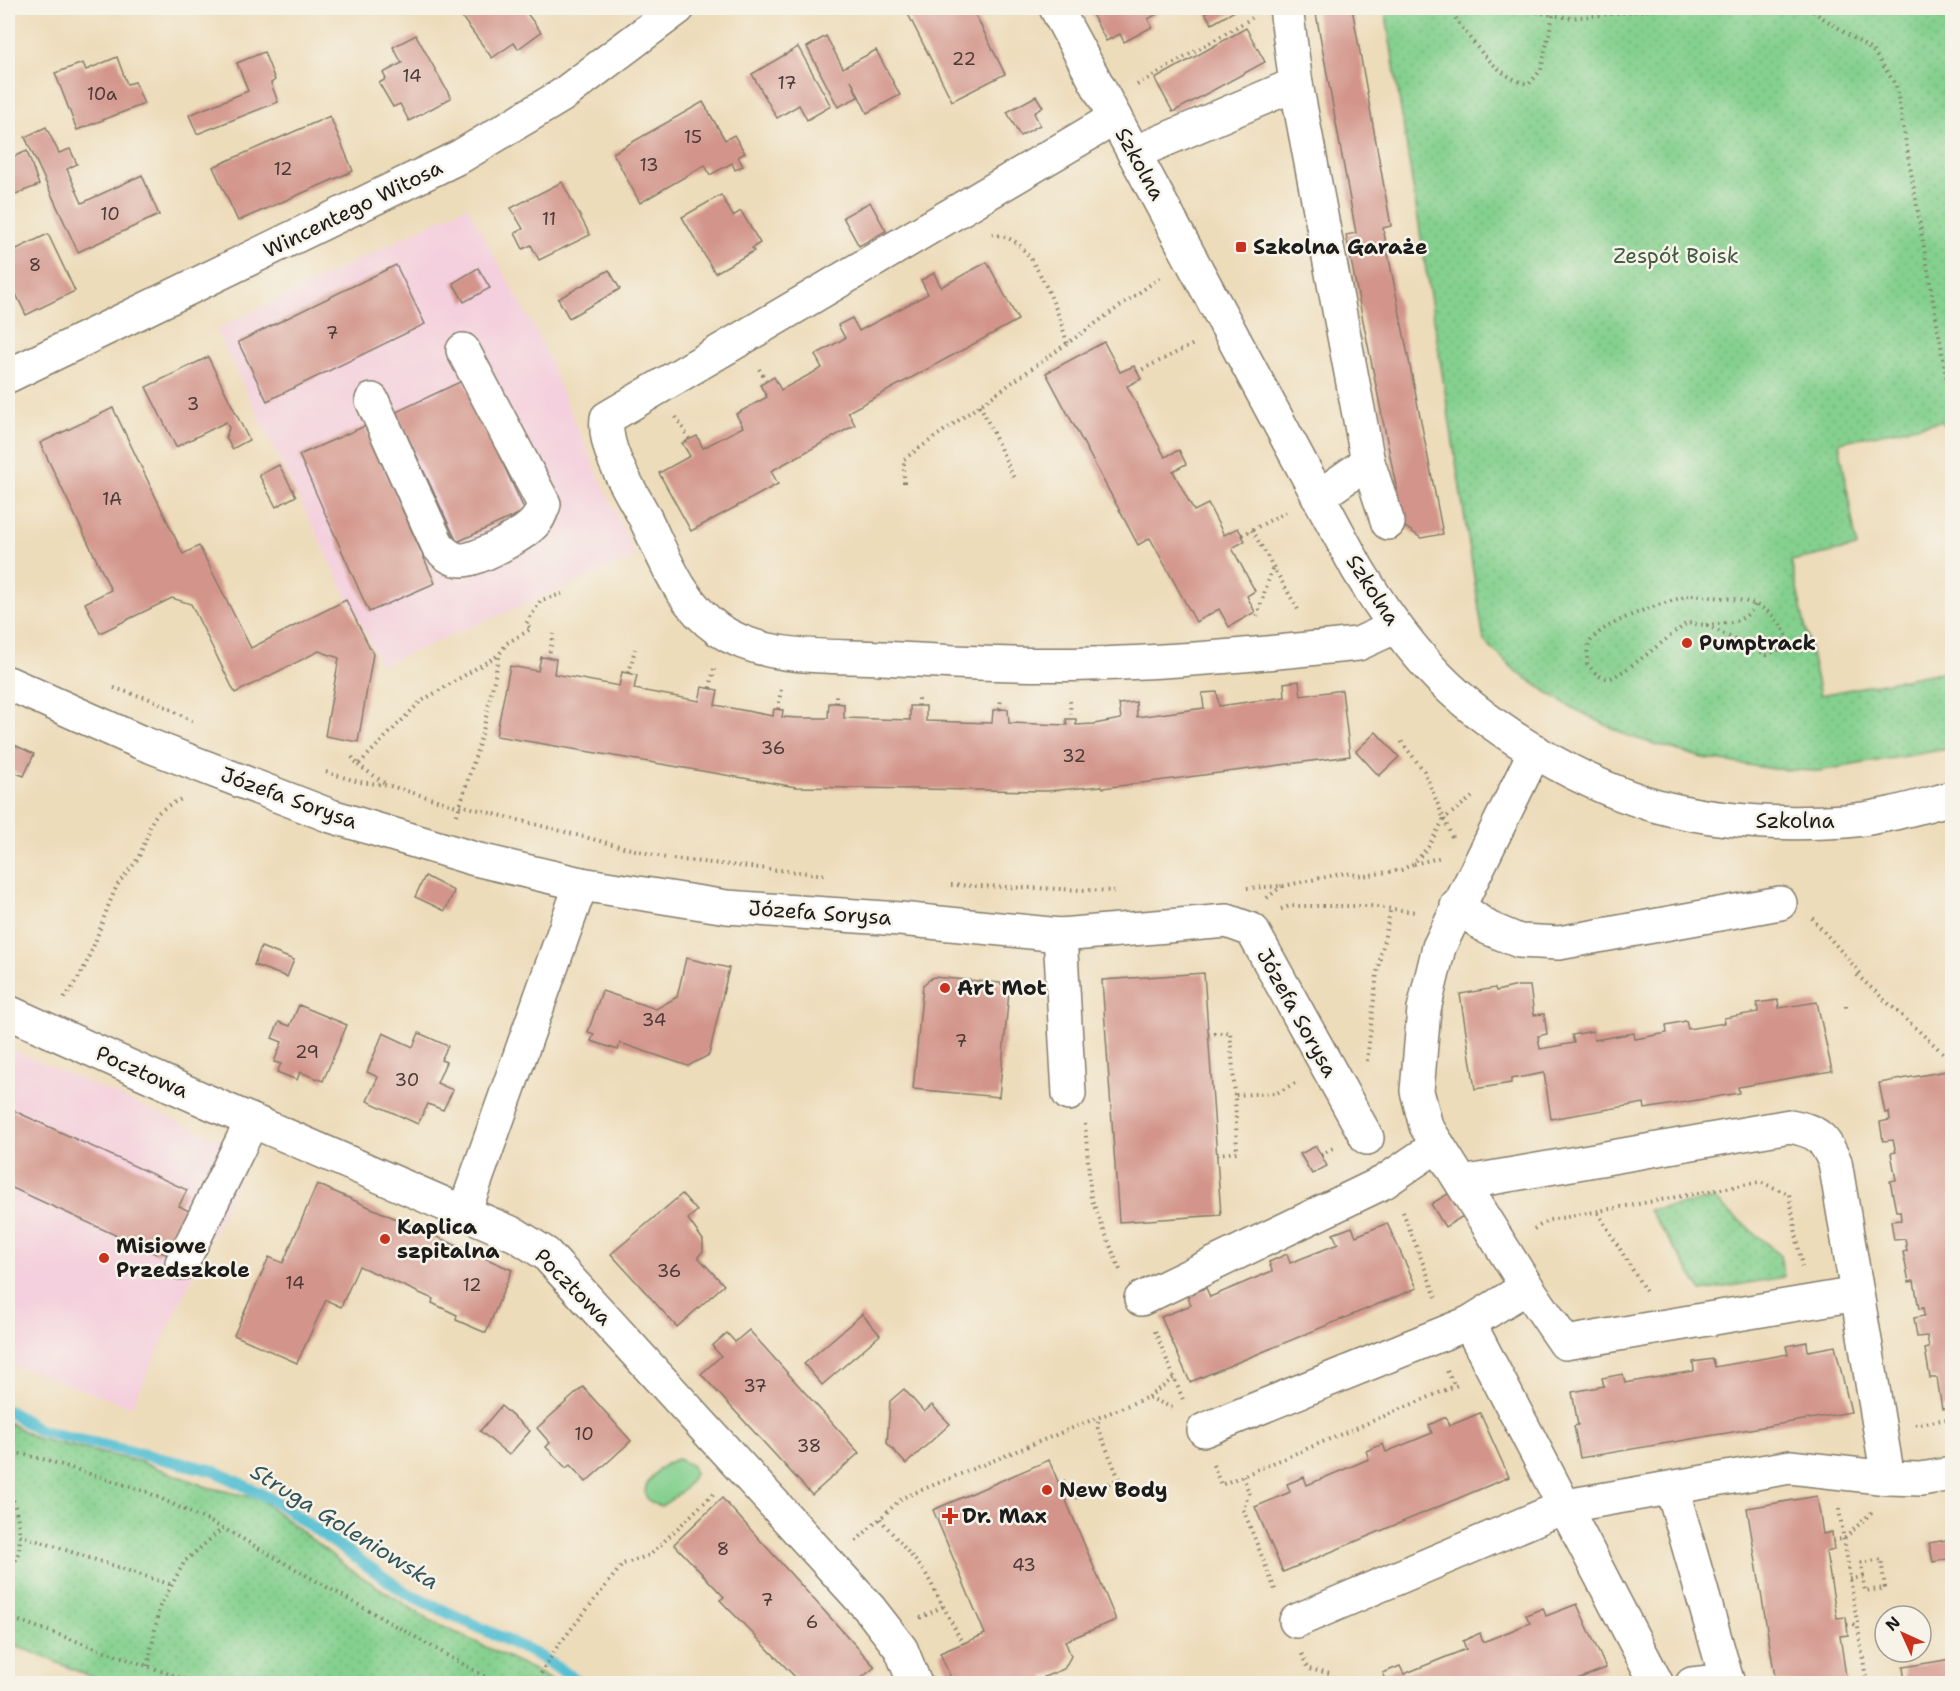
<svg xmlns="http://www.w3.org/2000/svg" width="1960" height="1691" font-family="'Shantell Sans',sans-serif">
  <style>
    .built { fill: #f4cfdd }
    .grass { fill: #84d08e; stroke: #507655; stroke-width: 1.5 }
    .park { fill: url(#park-dots); stroke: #507655; stroke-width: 1.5 }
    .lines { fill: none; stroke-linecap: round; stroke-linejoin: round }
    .stream { stroke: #57c0d3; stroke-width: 12 }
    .building { fill: #d3958b }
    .minor-casing { stroke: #847c6b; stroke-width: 36 }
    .path { stroke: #847c6b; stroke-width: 4; stroke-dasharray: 1.5 4.5; stroke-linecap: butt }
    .minor { stroke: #fff; stroke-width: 33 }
    .poi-dot { fill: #c8321e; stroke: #f7f3e8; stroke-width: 2 }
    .labels { text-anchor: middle; stroke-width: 5; stroke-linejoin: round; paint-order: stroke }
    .number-label { font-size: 18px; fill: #4a3a38 }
    .street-label { font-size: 21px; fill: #1c1c1c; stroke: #f7f3e8 }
    .poi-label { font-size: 21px; font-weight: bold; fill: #1c1c1c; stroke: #f7f3e8; text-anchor: start }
    .park-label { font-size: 21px; fill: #405b44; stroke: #f7f3e8 }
    .water-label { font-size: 22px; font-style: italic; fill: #31555c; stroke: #f7f3e8 }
  </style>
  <defs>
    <pattern id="park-dots" width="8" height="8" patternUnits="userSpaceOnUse" patternTransform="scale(1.5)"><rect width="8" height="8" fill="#84d08e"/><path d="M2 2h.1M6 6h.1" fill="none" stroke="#71b27a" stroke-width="1.8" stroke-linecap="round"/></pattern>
  </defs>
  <rect width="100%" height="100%" fill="#f7f3e8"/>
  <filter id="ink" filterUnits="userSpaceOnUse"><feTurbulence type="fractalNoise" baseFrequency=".0167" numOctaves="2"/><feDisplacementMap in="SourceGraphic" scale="12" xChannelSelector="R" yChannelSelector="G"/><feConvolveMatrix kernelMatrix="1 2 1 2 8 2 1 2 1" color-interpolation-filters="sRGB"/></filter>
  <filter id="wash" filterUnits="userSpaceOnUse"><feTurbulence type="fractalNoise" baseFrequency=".008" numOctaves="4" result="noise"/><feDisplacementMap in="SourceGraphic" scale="24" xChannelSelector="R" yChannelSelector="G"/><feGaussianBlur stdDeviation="1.35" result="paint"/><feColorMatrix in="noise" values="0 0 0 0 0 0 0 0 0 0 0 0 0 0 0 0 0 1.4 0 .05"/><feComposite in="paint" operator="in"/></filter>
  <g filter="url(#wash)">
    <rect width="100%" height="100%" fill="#eddcba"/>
    <g class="built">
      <path d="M467 206 542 342 576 426 636 557 381 665 216 330Z"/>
      <path d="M8 1048 250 1153 132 1407 8 1363Z"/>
    </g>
    <path class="grass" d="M678 1459 692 1466 694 1474C687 1489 676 1497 661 1506 625 1498 659 1463 678 1459Z"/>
    <g class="park">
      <path d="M1385 8H1926L1952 15V436L1941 421 1839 442 1857 547 1791 561 1820 695 1952 670V748L1818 771 1773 769 1703 758 1628 736 1569 706 1518 673 1484 641Z"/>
      <path d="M1714 1199 1780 1255 1784 1277 1702 1291 1649 1210Z"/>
      <path d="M8 1422 35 1438 141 1462 207 1487 260 1499 351 1570 431 1621 528 1667 556 1683H106L8 1642Z"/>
    </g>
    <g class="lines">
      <path class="stream" d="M8 1411 41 1431 215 1471 277 1502 406 1593 534 1653 583 1684"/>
    </g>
    <g id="blocks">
      <g class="building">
        <path d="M458 8H523L541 32 518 49 514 43 492 58 456 9Z"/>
        <path d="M905 8H972L1005 74 952 101Z"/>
        <path d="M1089 8H1156L1159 13 1148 19 1152 27 1124 42 1120 34 1106 41Z"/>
        <path d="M1213 8H1240L1212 24 1205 13Z"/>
        <path d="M1315 8H1352L1391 226 1383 228 1443 534 1421 538 1404 526 1346 235 1356 233Z"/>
        <path d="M1246 28 1265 62 1173 112 1155 79Z"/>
        <path d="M416 35 451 98 409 121 400 104 393 107 379 83 386 79 383 73 402 63 393 47Z"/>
        <path d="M826 36 843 68 876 50 900 95 867 113 851 80 858 97 838 107 807 47Z"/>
        <path d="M798 47 831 106 807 120 799 105 777 118 752 74Z"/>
        <path d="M264 52 275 80 271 83 278 102 197 134 189 115 248 91 237 63Z"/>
        <path d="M117 57 127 84 135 82 144 104 77 130 55 73 83 63 86 70Z"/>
        <path d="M1036 96 1043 107 1034 113 1040 125 1020 136 1007 112Z"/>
        <path d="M703 102 725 140 734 135 745 153 738 157 743 166 735 170 732 163 710 175 705 165 640 203 613 153Z"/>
        <path d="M330 116 353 171 238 221 213 167Z"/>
        <path d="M46 127 59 153 70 149 77 164 67 169 82 203 142 175 159 215 78 252 25 137Z"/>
        <path d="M27 151 39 185 8 197V159Z"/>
        <path d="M562 182 590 235 539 260 531 245 523 249 515 233 523 229 511 208Z"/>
        <path d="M721 195 733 216 741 211 760 243 752 248 754 251 715 273 682 217Z"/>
        <path d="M870 202 886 231 859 246 843 217Z"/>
        <path d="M48 234 75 291 26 315 8 277V253Z"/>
        <path d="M987 262 1018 320 848 412 855 425 771 471 778 484 691 531 659 473 690 456 682 443 697 436 703 448 743 427 736 414 767 397 760 385 774 377 781 390 822 368 815 355 845 338 838 325 852 318 859 331 928 294 921 280 927 277 934 273 941 287Z"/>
        <path d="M396 265 425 324 267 401 238 342Z"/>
        <path d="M478 268 490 288 464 302 453 283Z"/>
        <path d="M609 270 620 289 569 318 558 299Z"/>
        <path d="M1104 342 1120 372 1134 366 1141 379 1127 386 1165 457 1179 450 1186 464 1173 471 1194 511 1208 504 1224 535 1238 528 1245 541 1232 548 1255 591 1247 596 1255 612 1229 627 1219 609 1196 622 1150 538 1138 545 1046 373Z"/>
        <path d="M208 357 249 440 232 449 226 437 229 428 226 422 176 447 146 387Z"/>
        <path d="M464 380 525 511 457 542 396 412Z"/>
        <path d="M113 408 183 554 199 546 251 648 346 600 373 654 358 742 325 736 339 658 319 651 235 693 191 604 172 598 100 633 85 603 111 590 40 443Z"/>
        <path d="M365 426 435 583 369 612 299 455Z"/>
        <path d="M279 465 296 496 276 507 259 475Z"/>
        <path d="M541 657 556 659 554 674 619 686 622 672 637 675 634 689 699 701 702 687 718 690 715 705 773 716 774 709 783 710 782 717 800 718H828L829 703H836L844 704V718L910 720V706H926V721L992 723 993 710 1008 709 1009 723 1067 725 1066 719H1076V725L1094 724 1121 719 1119 704 1136 702 1137 717 1204 708 1202 693 1217 692 1219 706 1285 697 1284 683 1299 681 1301 696 1342 690 1350 756 1103 788 1102 786 1047 791 796 787 496 736 510 666 538 671Z"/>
        <path d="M1376 732 1399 757 1379 776 1356 751Z"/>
        <path d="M8 742 34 754 24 776 8 770Z"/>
        <path d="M425 876 454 891 445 911 415 897Z"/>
        <path d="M261 947 294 960 287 977 254 965Z"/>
        <path d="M686 958 729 968 709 1055 688 1066 620 1043 618 1050 591 1041 594 1034 588 1032 602 991 656 1009 677 997Z"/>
        <path d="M1204 973 1221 1215 1119 1222 1102 980Z"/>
        <path d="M933 977 1000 983 1009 992 999 1097 913 1089 923 985Z"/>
        <path d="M1518 986H1530L1534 1015 1544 1014 1547 1034 1538 1036 1540 1049 1574 1043 1572 1035 1593 1031 1594 1040 1634 1033 1635 1039 1667 1033 1666 1025 1686 1021 1688 1029 1725 1023 1724 1018 1758 1012 1757 1003 1778 1000 1779 1008 1817 1002 1832 1071 1738 1087 1739 1093 1645 1109 1644 1103 1551 1119 1544 1073 1511 1079V1083L1475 1089 1460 994 1495 988 1496 991Z"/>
        <path d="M299 1005 347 1025 323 1081 300 1072 297 1080 277 1072 281 1064 274 1062 282 1042 272 1038 279 1022 290 1026Z"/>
        <path d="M383 1033 413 1047 419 1033 448 1046 441 1060 446 1062 437 1083 453 1090 443 1110 428 1104 418 1124 367 1101 378 1077 367 1072Z"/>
        <path d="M1952 1070V1408L1942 1409 1937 1378H1930L1925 1349 1929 1348 1927 1336 1917 1337 1914 1318 1924 1316 1923 1308 1919 1309 1914 1281 1909 1282 1903 1252 1907 1251 1905 1239 1894 1240 1891 1221 1901 1220 1900 1211H1896L1890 1181 1896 1180 1891 1153 1896 1152 1893 1140 1883 1141 1880 1122 1890 1120 1889 1112 1885 1113 1879 1083Z"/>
        <path d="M8 1108 187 1190 179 1206 189 1211 170 1256 159 1251 157 1254 8 1186Z"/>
        <path d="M1316 1146 1327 1166 1312 1174 1300 1154Z"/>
        <path d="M317 1184 512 1270 486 1333 456 1320 457 1315 432 1303 433 1299 359 1266 341 1307 326 1300 297 1363 234 1335 269 1257 283 1263Z"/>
        <path d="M1451 1192 1465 1215 1445 1227 1431 1204Z"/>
        <path d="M682 1194 697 1211 688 1219 703 1240V1251L698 1257 724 1285 677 1327 611 1254Z"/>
        <path d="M1387 1223 1417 1288 1190 1382 1161 1317 1191 1305 1187 1295 1206 1288 1210 1297 1272 1271 1269 1262 1287 1254 1290 1263 1338 1244 1333 1234 1352 1227 1356 1236Z"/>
        <path d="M862 1314 880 1335 822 1385 804 1364Z"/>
        <path d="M749 1330 859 1453 812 1495 701 1374 721 1356 712 1346 727 1333 735 1342Z"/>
        <path d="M1807 1342 1808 1351 1835 1346 1851 1412 1580 1458 1574 1426 1578 1425 1572 1392 1604 1386 1602 1378 1623 1374 1625 1383 1694 1371 1693 1362 1713 1359 1715 1367 1788 1354 1786 1346Z"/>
        <path d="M583 1387 631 1441 586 1482 570 1465 566 1468 546 1447 550 1443 537 1428Z"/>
        <path d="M904 1389 924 1412 932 1405 950 1424 906 1464 887 1443 890 1401Z"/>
        <path d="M501 1406 530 1431 509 1455 480 1431Z"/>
        <path d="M1480 1413 1509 1477 1283 1572 1255 1507 1290 1492 1287 1484 1304 1477 1307 1485 1369 1459 1366 1451 1383 1444 1386 1452 1432 1433 1429 1425 1446 1417 1449 1426Z"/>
        <path d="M1049 1460 1116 1620 1065 1641 1071 1656 1064 1669 1044 1677 1046 1683H953L940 1653 985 1634 933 1510Z"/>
        <path d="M1817 1496 1823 1534 1832 1532 1834 1550 1826 1552 1837 1618 1846 1617 1848 1635 1840 1636 1847 1683H1776L1747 1508Z"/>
        <path d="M722 1498 875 1667 855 1683H801L720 1600 724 1597 674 1544Z"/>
        <path d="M1952 1539V1558L1933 1562 1929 1543Z"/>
        <path d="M1577 1604 1606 1668 1567 1683H1382L1387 1681 1383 1673 1400 1666 1404 1674 1466 1649 1463 1641 1480 1633 1483 1642 1530 1623 1526 1615 1543 1608 1546 1616Z"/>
        <path d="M1952 1659V1683H1905L1903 1667Z"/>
      </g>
    </g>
  </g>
  <g filter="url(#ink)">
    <use href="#blocks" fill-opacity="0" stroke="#847c6b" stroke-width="1.5"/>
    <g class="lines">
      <g class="minor-casing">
        <g id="minor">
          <path d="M1056 8 1357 568C1378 603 1402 637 1429 667 1485 729 1588 790 1669 809 1727 823 1787 825 1846 821 1882 818 1918 807 1952 798"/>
          <path d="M1286 8 1296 84"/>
          <path d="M1115 118 607 418C603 451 630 489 645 518 665 559 680 603 719 630 766 661 828 655 882 658 951 662 1022 666 1091 664 1179 662 1269 653 1358 644L1395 627"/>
          <path d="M1134 153 1296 84 1368 462 1318 497"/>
          <path d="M8 376 461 156 561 96 678 8"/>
          <path d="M372 400 438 546C444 553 451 560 462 560 478 560 526 534 536 521 540 516 542 509 544 504L463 350"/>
          <path d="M1368 462 1388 523"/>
          <path d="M8 683 140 742 331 816 475 859 581 884 727 907 900 919 1060 935 1227 921 1252 930 1367 1138"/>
          <path d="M1535 751 1439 947 1424 1009 1417 1091 1426 1126 1527 1287 1469 1323 1657 1684"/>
          <path d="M1457 906 1488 928 1519 941 1559 943 1780 903"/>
          <path d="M1060 935 1069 1094"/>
          <path d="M8 1012 213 1104 516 1235 546 1254 870 1609 901 1649 915 1684"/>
          <path d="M1462 1183 1790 1126C1818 1132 1823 1136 1835 1162L1888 1478"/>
          <path d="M464 1213 581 884"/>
          <path d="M182 1263 252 1121"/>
          <path d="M1527 1287 1565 1343 1857 1294"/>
          <path d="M1141 1299 1384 1182 1438 1145"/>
          <path d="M1204 1430 1469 1323"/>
          <path d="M1672 1488 1728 1684"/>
          <path d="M1296 1621 1566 1506 1790 1467 1888 1478 1921 1479 1952 1474"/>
          <path d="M1692 1684 1727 1680"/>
        </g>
      </g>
      <g class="path">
        <path d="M1449 8C1465 33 1497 80 1529 84L1541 70 1553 15 1571 18 1669 8"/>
        <path d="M1513 8 1553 15 1552 8"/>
        <path d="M1808 8 1873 51 1896 85 1952 410"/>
        <path d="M1137 85 1252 18"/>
        <path d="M992 234C1001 236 1011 238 1018 244 1039 263 1061 316 1067 344"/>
        <path d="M759 369 767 381"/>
        <path d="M1137 372 1196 343"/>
        <path d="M980 405 1015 480"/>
        <path d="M676 417 690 440"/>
        <path d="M904 483V459L1161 277"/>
        <path d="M1252 530 1300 613"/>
        <path d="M1242 535 1286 512"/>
        <path d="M1692 595C1732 600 1769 595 1787 637L1778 650 1767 655 1706 625 1687 623C1673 633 1620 678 1609 678 1598 679 1593 670 1587 663 1587 657 1587 649 1589 644 1598 622 1669 601 1692 595Z"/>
        <path d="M1257 616 1273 566"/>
        <path d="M1706 625C1727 623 1746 624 1756 603"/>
        <path d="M548 658 554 634"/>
        <path d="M629 673 635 649"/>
        <path d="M114 688 153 700 192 721"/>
        <path d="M710 688 714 669"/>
        <path d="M1070 701 1071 719"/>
        <path d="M836 703V692"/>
        <path d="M918 706V695"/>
        <path d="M778 709 781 689"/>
        <path d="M1000 709 1001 698"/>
        <path d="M352 757 358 765 420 702 500 654"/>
        <path d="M358 765 386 784"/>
        <path d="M326 772 359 782 387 785 460 807"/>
        <path d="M460 805 666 858"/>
        <path d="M457 815 483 731 500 653 507 643 531 629 526 624 541 600 562 594"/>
        <path d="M1452 837 1444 819 1472 797"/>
        <path d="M673 859 827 875"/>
        <path d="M1414 864 1442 857"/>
        <path d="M951 885 1114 891"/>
        <path d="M1247 888 1283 886 1345 873 1363 876 1401 870 1413 864 1428 847 1444 819 1424 771 1401 741"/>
        <path d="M1267 898 1282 886"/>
        <path d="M1281 909 1290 906H1370L1416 912"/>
        <path d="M1812 918 1861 974"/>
        <path d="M1857 975 1952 1061"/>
        <path d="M64 998C92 966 98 927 115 890 121 877 133 868 139 856 156 821 143 816 184 798"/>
        <path d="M1846 1006V1011"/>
        <path d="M1208 1034 1230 1032 1235 1095"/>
        <path d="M1367 1061 1377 973 1391 907"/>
        <path d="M1085 1124 1091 1198 1120 1270"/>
        <path d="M1217 1154 1237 1152 1235 1095 1277 1093 1297 1082"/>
        <path d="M1321 1155 1333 1148"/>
        <path d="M1403 1212 1436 1297"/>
        <path d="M1598 1213 1646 1292"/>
        <path d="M1534 1229 1549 1220 1760 1182 1789 1194 1802 1267"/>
        <path d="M1155 1331 1184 1402"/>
        <path d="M1447 1371 1455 1386"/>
        <path d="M1148 1397 1175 1377"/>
        <path d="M1915 1425 1952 1418"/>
        <path d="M8 1451 43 1459 147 1492 223 1528 498 1684"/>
        <path d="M1213 1465 1221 1485 1460 1384"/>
        <path d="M1243 1476 1249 1493 1243 1509 1276 1592"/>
        <path d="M8 1483C16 1511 30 1548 8 1572"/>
        <path d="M1058 1483 1066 1481 1073 1499 1119 1479 1098 1428V1417"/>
        <path d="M1839 1509 1867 1684"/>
        <path d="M880 1519 925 1572 963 1644"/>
        <path d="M20 1535 172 1585"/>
        <path d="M1833 1540 1844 1539 1872 1512"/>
        <path d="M856 1541 902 1498 1148 1397 1175 1409"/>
        <path d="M1850 1579 1863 1577 1865 1591 1885 1588 1881 1559 1861 1563 1863 1577"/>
        <path d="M8 1617 198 1684"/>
        <path d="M920 1618 944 1606"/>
        <path d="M1847 1625 1858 1624"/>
        <path d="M1302 1654 1308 1669 1330 1673 1334 1684"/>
        <path d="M148 1666 159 1608 185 1561 223 1528"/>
        <path d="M535 1684 557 1647 623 1564 650 1555 714 1493"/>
      </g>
      <use href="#minor" class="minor"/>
    </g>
  </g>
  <g class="poi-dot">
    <rect x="1235" y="241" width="12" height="12" rx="3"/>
    <circle cx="1687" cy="643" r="6"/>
    <circle cx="945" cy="988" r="6"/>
    <circle cx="385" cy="1239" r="6"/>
    <circle cx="104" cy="1258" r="6"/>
    <circle cx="1047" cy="1490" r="6"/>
    <path d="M947 1507h6v6h6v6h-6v6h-6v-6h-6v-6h6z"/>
  </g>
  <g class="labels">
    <g class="number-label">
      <text x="964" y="65">22</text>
      <text x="412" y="82">14</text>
      <text x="787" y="89">17</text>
      <text x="102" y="100">10a</text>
      <text x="693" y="143">15</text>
      <text x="649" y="171">13</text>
      <text x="283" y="175">12</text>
      <text x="110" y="220">10</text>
      <text x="549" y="225">11</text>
      <text x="35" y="271">8</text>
      <text x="332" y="339">7</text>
      <text x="193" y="410">3</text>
      <text x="112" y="505">1A</text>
      <text x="773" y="754">36</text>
      <text x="1074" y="762">32</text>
      <text x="654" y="1026">34</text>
      <text x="961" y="1047">7</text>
      <text x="307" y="1058">29</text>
      <text x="407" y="1086">30</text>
      <text x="669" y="1277">36</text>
      <text x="295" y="1289">14</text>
      <text x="472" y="1291">12</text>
      <text x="755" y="1392">37</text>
      <text x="584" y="1440">10</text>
      <text x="809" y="1452">38</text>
      <text x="723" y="1555">8</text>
      <text x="1024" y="1571">43</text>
      <text x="767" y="1606">7</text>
      <text x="812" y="1628">6</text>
    </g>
    <g class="street-label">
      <text transform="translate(1140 164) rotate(61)" y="7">Szkolna</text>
      <text transform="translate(353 209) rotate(-26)" y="7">Wincentego Witosa</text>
      <text transform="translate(1373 590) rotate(57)" y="7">Szkolna</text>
      <text transform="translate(289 798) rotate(20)" y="7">Józefa Sorysa</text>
      <text x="1795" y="828">Szkolna</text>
      <text transform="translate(820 913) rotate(4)" y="7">Józefa Sorysa</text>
      <text transform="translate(1297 1013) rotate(61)" y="7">Józefa Sorysa</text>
      <text transform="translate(142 1072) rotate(24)" y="7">Pocztowa</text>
      <text transform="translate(573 1287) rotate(45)" y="7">Pocztowa</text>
    </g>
    <g class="poi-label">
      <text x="1253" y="254">Szkolna Garaże</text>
      <text x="1699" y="650">Pumptrack</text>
      <text x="957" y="995">Art Mot</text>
      <text x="397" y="1234">Kaplica<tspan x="397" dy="24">szpitalna</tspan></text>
      <text x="116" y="1253">Misiowe<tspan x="116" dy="24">Przedszkole</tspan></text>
      <text x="1059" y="1497">New Body</text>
      <text x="962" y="1523">Dr. Max</text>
    </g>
    <g class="park-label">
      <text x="1676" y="263">Zespół Boisk</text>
    </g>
    <g class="water-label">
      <text transform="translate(345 1526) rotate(32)" y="8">Struga Goleniowska</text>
    </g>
  </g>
  <rect width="1960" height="1691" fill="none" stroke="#f7f3e8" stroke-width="30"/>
  <g transform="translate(1903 1634) rotate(315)"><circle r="28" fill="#f7f3e8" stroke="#9f9d96" stroke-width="1.5"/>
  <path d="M0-4.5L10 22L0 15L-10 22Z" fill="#c8321e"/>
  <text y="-9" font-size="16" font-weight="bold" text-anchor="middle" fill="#1c1c1c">N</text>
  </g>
</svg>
